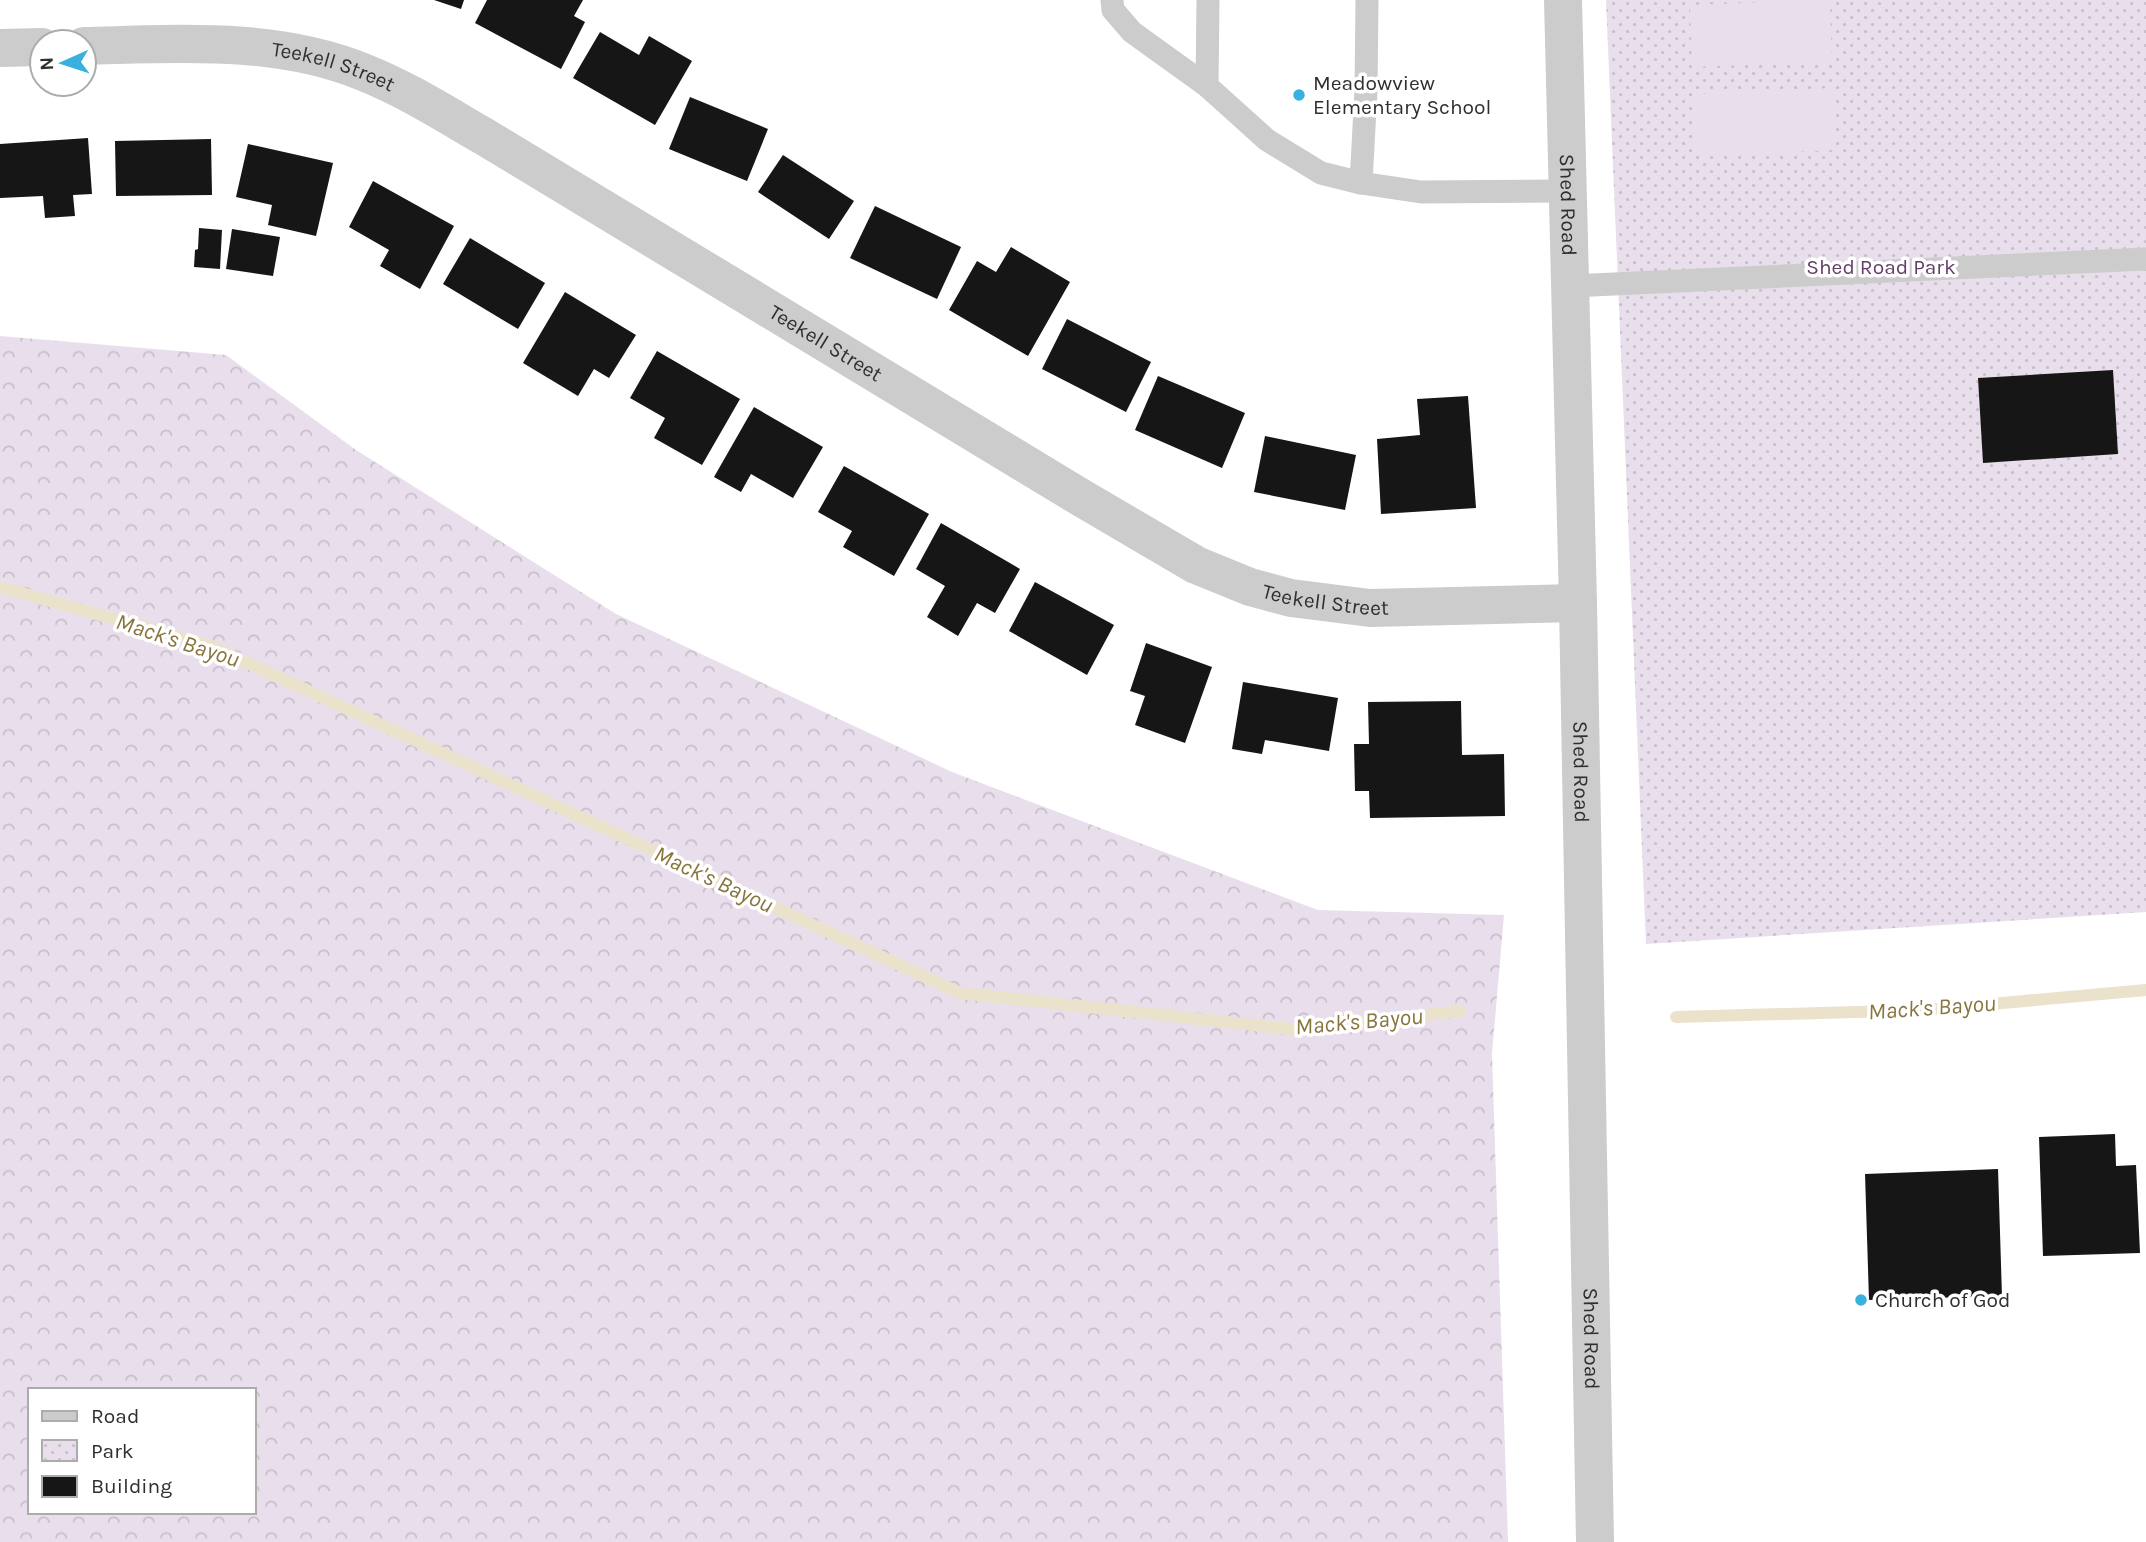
<svg xmlns="http://www.w3.org/2000/svg" width="2146" height="1542" font-family="Karla,sans-serif">
  <style>
    .forest { fill: url(#forest-crowns); fill-rule: evenodd }
    .park { fill: url(#park-dots) }
    .pitch { fill: #e9deec }
    .lines { fill: none; stroke-linecap: round; stroke-linejoin: round }
    .stream { stroke: #ebe2cb; stroke-width: 12 }
    .building { fill: #161616 }
    .service { stroke: #ccc; stroke-width: 23 }
    .minor { stroke: #ccc; stroke-width: 38 }
    .tertiary { stroke: #ccc; stroke-width: 38 }
    .poi-dot { fill: #39b0de; stroke: #fff; stroke-width: 2.5 }
    .labels { text-anchor: middle; stroke-width: 7; stroke-linejoin: round; paint-order: stroke }
    .street-label { font-size: 21px; fill: #2f2f2f; stroke: #fff }
    .poi-label { font-size: 21px; fill: #2f2f2f; stroke: #fff; text-anchor: start }
    .park-label { font-size: 21px; fill: #643e69; stroke: #fff }
    .water-label { font-size: 23px; font-style: italic; fill: #88753e; stroke: #fff }
  </style>
  <defs>
    <pattern id="forest-crowns" width="20" height="18" patternUnits="userSpaceOnUse" patternTransform="scale(1.75)"><rect width="20" height="18" fill="#e9deec"/><path d="M2 6a3 3 0 1 1 6 0M12 15a3 3 0 1 1 6 0" fill="none" stroke="#c8bfcb"/></pattern>
    <pattern id="park-dots" width="8" height="8" patternUnits="userSpaceOnUse" patternTransform="scale(1.75)"><rect width="8" height="8" fill="#e9deec"/><path d="M2 2h.1M6 6h.1" fill="none" stroke="#c8bfcb" stroke-width="1.8" stroke-linecap="round"/></pattern>
  </defs>
  <rect width="100%" height="100%" fill="#fff"/>
  <path class="forest" d="M0 336 226 355 356 450 616 614 952 772 1318 910 1504 915 1492 1054 1508 1542H0ZM30 1390H254V1512H30Z"/>
  <path class="park" d="M1606 0H2146V912L1646 944Z"/>
  <g class="pitch">
    <path d="M1830 0 1832 62 1692 67 1690 5Z"/>
    <path d="M1834 88 1836 150 1696 156 1694 94Z"/>
  </g>
  <g class="lines">
    <g class="stream">
      <path d="M0 587 211 646 960 993 1299 1030 1460 1011"/>
      <path d="M1676 1017 1925 1010 2146 990"/>
    </g>
  </g>
  <g class="building">
    <path d="M434 0H464L461 9Z"/>
    <path d="M487 0H583L574 16 585 22 561 69 475 23Z"/>
    <path d="M600 32 639 55 649 36 692 61 655 125 573 78Z"/>
    <path d="M690 97 768 129 747 181 669 149Z"/>
    <path d="M88 138 92 194 73 195 75 216 45 218 43 196 0 198V144Z"/>
    <path d="M211 139 212 195 116 196 115 141Z"/>
    <path d="M248 144 333 163 316 236 268 225 272 205 236 197Z"/>
    <path d="M783 155 854 201 829 239 758 192Z"/>
    <path d="M373 181 454 226 420 289 380 266 389 250 349 227Z"/>
    <path d="M875 206 961 247 937 299 850 258Z"/>
    <path d="M199 228 222 230 220 269 194 267 195 250 198 249Z"/>
    <path d="M232 229 280 237 273 276 226 269Z"/>
    <path d="M470 238 545 283 518 329 443 284Z"/>
    <path d="M1011 247 1070 282 1028 356 949 310 977 261 996 272Z"/>
    <path d="M565 292 636 335 609 378 594 369 578 396 523 363Z"/>
    <path d="M1067 319 1151 362 1126 412 1042 369Z"/>
    <path d="M657 351 740 399 702 465 654 438 665 418 630 398Z"/>
    <path d="M2113 370 2118 454 1983 463 1978 378Z"/>
    <path d="M1158 376 1245 413 1222 468 1135 430Z"/>
    <path d="M1468 396 1476 508 1381 514 1377 439 1420 435 1417 399Z"/>
    <path d="M754 407 823 447 793 498 751 474 741 492 714 477Z"/>
    <path d="M1265 436 1356 455 1345 510 1254 492Z"/>
    <path d="M844 466 929 514 894 576 843 547 852 531 818 512Z"/>
    <path d="M941 523 1020 569 995 613 977 603 958 636 927 617 945 586 916 569Z"/>
    <path d="M1035 582 1114 625 1087 675 1009 631Z"/>
    <path d="M1146 643 1212 667 1185 743 1135 725 1145 696 1130 691Z"/>
    <path d="M1243 682 1338 698 1329 751 1265 740 1262 754 1232 749Z"/>
    <path d="M1461 701 1462 755 1504 754 1505 816 1370 818 1369 791H1355L1354 744H1369L1368 702Z"/>
    <path d="M2115 1134 2116 1166 2136 1165 2140 1253 2043 1256 2039 1137Z"/>
    <path d="M1998 1169 2002 1296 1869 1300 1865 1174Z"/>
  </g>
  <g class="lines">
    <g class="service">
      <path d="M1112 0 1113 10 1132 32 1207 86 1267 140 1321 173 1361 183 1421 192 1567 191"/>
      <path d="M1207 86 1208 0"/>
      <path d="M1361 183 1366 90 1367 0"/>
      <path d="M1571 286 2146 259"/>
    </g>
    <g class="minor">
      <path id="s1" d="M84 46C177 44 275 36 363 72 406 89 445 114 485 137L1080 497 1196 565 1250 587 1291 598 1370 608 1578 603"/>
      <path d="M0 48 42 47"/>
    </g>
    <path class="tertiary" id="s2" d="M1563 0 1578 603 1595 1542"/>
  </g>
  <g class="poi-dot">
    <circle cx="1299" cy="95" r="7"/>
    <circle cx="1861" cy="1300" r="7"/>
  </g>
  <g class="labels">
    <g class="street-label">
      <text dy="7" stroke="none"><textPath href="#s1" startOffset="252">Teekell Street</textPath></text>
      <text dy="7" stroke="none"><textPath href="#s2" startOffset="205">Shed Road</textPath></text>
      <text dy="7" stroke="none"><textPath href="#s1" startOffset="819">Teekell Street</textPath></text>
      <text dy="7" stroke="none"><textPath href="#s1" startOffset="1386">Teekell Street</textPath></text>
      <text dy="7" stroke="none"><textPath href="#s2" startOffset="772">Shed Road</textPath></text>
      <text dy="7" stroke="none"><textPath href="#s2" startOffset="1339">Shed Road</textPath></text>
    </g>
    <g class="poi-label">
      <text x="1313" y="90">Meadowview<tspan x="1313" dy="24">Elementary School</tspan></text>
      <text x="1875" y="1307">Church of God</text>
    </g>
    <g class="park-label">
      <text x="1881" y="274">Shed Road Park</text>
    </g>
    <g class="water-label">
      <text transform="translate(178 640) rotate(18)" y="8">Mack's Bayou</text>
      <text transform="translate(714 879) rotate(25)" y="8">Mack's Bayou</text>
      <text transform="translate(1932 1007) rotate(-4)" y="8">Mack's Bayou</text>
      <text transform="translate(1359 1021) rotate(-5)" y="8">Mack's Bayou</text>
    </g>
  </g>
  <rect x="28" y="1388" width="228" height="126" fill="#ffffff" stroke="#acacac" stroke-width="2"/>
  <rect x="42" y="1411" width="35" height="10" fill="#cccccc" stroke="#acacac" stroke-width="2"/>
  <text x="91" y="1423" font-size="21" fill="#2f2f2f">Road</text>
  <rect x="42" y="1440" width="35" height="21" fill="url(#park-dots)" stroke="#acacac" stroke-width="2"/>
  <text x="91" y="1458" font-size="21" fill="#2f2f2f">Park</text>
  <rect x="42" y="1476" width="35" height="21" fill="#161616" stroke="#acacac" stroke-width="2"/>
  <text x="91" y="1493" font-size="21" fill="#2f2f2f">Building</text>
  <g transform="translate(63 63) rotate(267)"><circle r="33" fill="#ffffff" stroke="#acacac" stroke-width="2"/>
  <path d="M0-5L12 26L0 18L-12 26Z" fill="#39b0de"/>
  <text y="-10" font-size="19" font-weight="bold" text-anchor="middle" fill="#2f2f2f">N</text>
  </g>
</svg>
